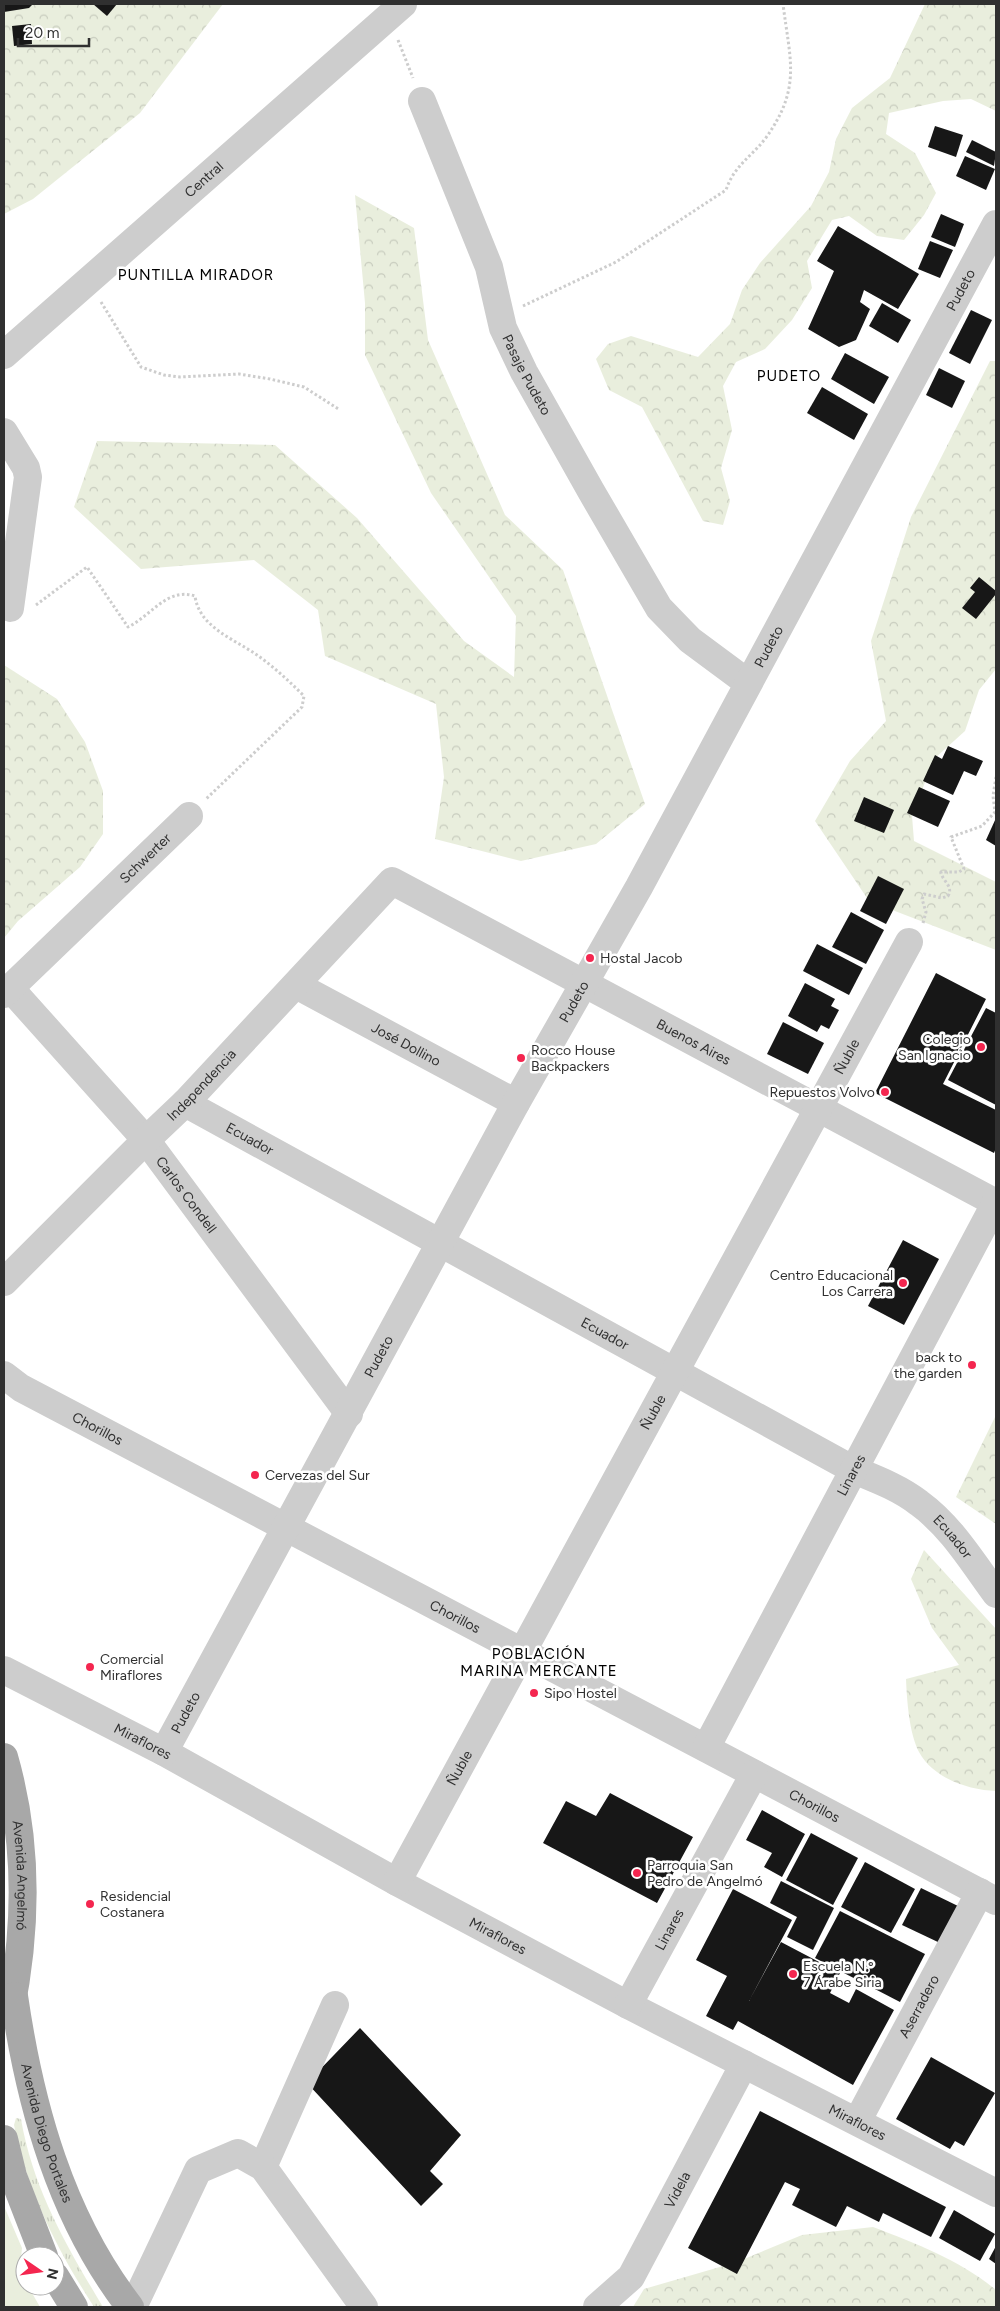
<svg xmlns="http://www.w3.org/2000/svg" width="1000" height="2311" font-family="Figtree,sans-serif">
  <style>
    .grass { fill: url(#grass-tufts) }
    .forest { fill: url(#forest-crowns) }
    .green { fill: #e9eedd }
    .building { fill: #171717 }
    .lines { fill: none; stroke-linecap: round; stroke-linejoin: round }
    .path { stroke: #cdcdcd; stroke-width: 3; stroke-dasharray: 2.5 2.5; stroke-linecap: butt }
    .minor { stroke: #cdcdcd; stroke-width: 28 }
    .major { stroke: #a8a8a8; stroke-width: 28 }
    .poi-dot { fill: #f4264f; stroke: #fff; stroke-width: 2 }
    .labels { text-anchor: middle; stroke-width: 5; stroke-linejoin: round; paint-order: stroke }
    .street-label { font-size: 14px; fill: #303030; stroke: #fff }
    .poi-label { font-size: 14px; fill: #303030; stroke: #fff; text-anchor: start }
    .neighbourhood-label { font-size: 15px; letter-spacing: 1px; fill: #000; stroke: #fff }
  </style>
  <defs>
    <pattern id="grass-tufts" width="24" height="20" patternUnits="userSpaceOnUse" patternTransform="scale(1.25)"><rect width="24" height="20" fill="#e9eedd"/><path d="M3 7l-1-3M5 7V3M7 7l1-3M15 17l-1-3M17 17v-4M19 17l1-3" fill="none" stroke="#c8ccbe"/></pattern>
    <pattern id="forest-crowns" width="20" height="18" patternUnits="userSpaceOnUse" patternTransform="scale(1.25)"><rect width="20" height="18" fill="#e9eedd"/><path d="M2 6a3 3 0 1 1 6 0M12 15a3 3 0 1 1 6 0" fill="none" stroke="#c8ccbe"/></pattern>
  </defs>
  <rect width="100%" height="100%" fill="#fff"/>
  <path class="grass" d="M16 2118 21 2119C33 2189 67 2247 103 2307H94C58 2251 27 2191 14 2125Z"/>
  <g class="forest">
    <path d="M4 4H223L140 113 33 199 4 214Z"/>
    <path d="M925 4H996V111L971 99 943 101 889 113 886 134 915 153 936 193 924 215 904 240 877 236 849 216 832 220 807 261 812 288 792 320 765 349 736 362 723 386 732 430 721 468 730 501 723 525 703 521 642 407 609 390 596 359 608 344 631 336 698 357 730 324 742 290 760 263 811 206 829 172 836 139 852 108 890 78Z"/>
    <path d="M355 195 414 228 428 340 505 515 563 570 645 804 596 844 521 861 435 839 444 777 436 704 325 656 318 610 254 560 141 569 74 507 97 441 275 445 357 518 464 641 514 677 516 616 431 493 365 355V303Z"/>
    <path d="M990 361H996V669L979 690 965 731 934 759 912 816 914 841 996 882V950L869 901 815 821 850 761 886 721 871 641 911 517Z"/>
    <path d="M4 665 57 699 85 742 103 791V834L80 867 18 921 4 938Z"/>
    <path d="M996 1415V1524L956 1497Z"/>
    <path d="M924 1550 996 1629V1791C968 1790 933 1778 919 1752 909 1732 907 1701 906 1679L959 1665 932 1628 911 1579Z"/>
    <path d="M873 2227C917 2244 960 2260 996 2290V2307H633L644 2289 737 2262 802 2235Z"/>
  </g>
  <path class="green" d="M4 2206 22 2248 20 2270 25 2280V2286H28L40 2307H4Z"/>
  <g class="building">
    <path d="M4 4H33L29 8 4 12Z"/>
    <path d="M93 4H117L107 16Z"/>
    <path d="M31 24 32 44 14 46 12 26Z"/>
    <path d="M935 126 963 135 956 157 928 147Z"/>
    <path d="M972 140 996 152 994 166 966 152Z"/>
    <path d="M965 156 995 169 986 190 956 176Z"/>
    <path d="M941 214 964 224 955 247 931 237Z"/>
    <path d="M838 226 919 274 898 309 864 290 860 302 870 309 856 340 839 347 808 329 834 271 817 261Z"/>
    <path d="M930 241 953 250 940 278 918 269Z"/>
    <path d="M882 303 911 320 898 343 869 326Z"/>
    <path d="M971 310 992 320 970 364 949 353Z"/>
    <path d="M845 353 889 377 874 404 831 379Z"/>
    <path d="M939 368 965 381 952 408 926 395Z"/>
    <path d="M822 387 868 414 854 440 807 413Z"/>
    <path d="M979 577 996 591V594L976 619 962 608 975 592 970 588Z"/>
    <path d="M948 746 983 761 976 776 964 771 953 795 923 781 935 755 942 759Z"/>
    <path d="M919 787 950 801 938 827 907 813Z"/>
    <path d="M864 797 894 810 884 833 854 821Z"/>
    <path d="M996 818V846L986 840Z"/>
    <path d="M878 876 904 889 886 924 860 911Z"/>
    <path d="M851 912 884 930 866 964 832 947Z"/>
    <path d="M817 944 863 968 849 995 803 971Z"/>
    <path d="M936 973 986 999 943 1084 996 1110V1148L994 1153 875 1093Z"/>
    <path d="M805 983 835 999 831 1006 839 1010 829 1029 821 1025 817 1032 788 1016Z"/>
    <path d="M986 1008 996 1013V1105L948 1080Z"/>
    <path d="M783 1022 824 1043 808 1074 767 1054Z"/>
    <path d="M903 1240 939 1259 904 1325 868 1306Z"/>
    <path d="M610 1793 693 1837 657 1903 543 1843 566 1801 596 1816Z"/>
    <path d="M762 1810 805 1834 782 1877 764 1867 772 1853 746 1840Z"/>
    <path d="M811 1833 858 1858 833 1905 786 1880Z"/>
    <path d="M865 1862 915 1889 891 1933 841 1907Z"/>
    <path d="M781 1881 834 1908 813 1950 787 1937 797 1917 770 1903Z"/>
    <path d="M921 1888 958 1906 940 1943 902 1925Z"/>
    <path d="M733 1889 792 1920 749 2001 781 1942 840 1973 830 1993 849 2003 856 1989 894 2010 853 2085 738 2021 733 2030 706 2016 727 1976 696 1960Z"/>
    <path d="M840 1911 925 1954 900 2002 815 1958Z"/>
    <path d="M360 2028 461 2135 430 2171 443 2184 421 2206 307 2083Z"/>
    <path d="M931 2057 995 2093 964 2146 955 2141 950 2149 896 2119Z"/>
    <path d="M760 2111 946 2207 931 2237 883 2213 879 2222 847 2206 836 2227 792 2205 800 2189 785 2182 737 2274 688 2248Z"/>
    <path d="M954 2210 995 2234 980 2261 939 2238Z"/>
    <path d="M996 2246V2264L989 2259Z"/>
  </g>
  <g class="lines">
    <g class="path">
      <path d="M398 40 413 78"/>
      <path d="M101 302 141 367 164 375 180 377 239 374 270 379 304 387 340 410"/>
      <path d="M523 306 616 262 726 190C734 166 750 158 765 139 802 88 790 61 783 4"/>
      <path d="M36 605 87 567 128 627C151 616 167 587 195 596 199 627 234 639 257 655 274 667 289 681 304 696L302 707 205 800"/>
      <path d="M923 923 926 912 922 899 924 894 942 898 948 896C954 886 942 881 941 872H959L964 869 951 837 982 826 995 812 993 796 996 777"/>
    </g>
    <g class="minor">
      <path id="s1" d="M422 101 489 267 503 328 524 372 591 491 659 608 690 640 748 683"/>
      <path id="s2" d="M4 355 403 4"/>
      <path d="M4 432 26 468 28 477 10 608"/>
      <path id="s3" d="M296 985 516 1103"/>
      <path id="s4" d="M10 988 146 1140 349 1414"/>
      <path id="s5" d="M4 994 189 816"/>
      <path id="s6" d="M185 1103 854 1470C876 1479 900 1488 919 1503 951 1526 973 1563 996 1594"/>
      <path id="s7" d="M4 1282 146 1140 185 1103 392 881 996 1203"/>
      <path id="s8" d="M4 1375 21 1388 996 1901"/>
      <path id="s9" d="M4 1670 164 1752 397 1882 628 2005 996 2193"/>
      <path id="s10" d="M706 1748 996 1202"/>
      <path id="s11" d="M164 1752 516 1103 639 887 996 224"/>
      <path id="s12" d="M397 1882 909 942"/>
      <path id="s13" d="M628 2005 754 1774"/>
      <path id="s14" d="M858 2120 980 1892"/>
      <path d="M263 2167 335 2005"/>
      <path d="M133 2307 198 2170 238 2153 263 2167 364 2307"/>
      <path id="s15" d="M597 2307 631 2277 744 2064"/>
    </g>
    <g class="major">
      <path id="s16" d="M4 1757C28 1840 27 1929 10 2013"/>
      <path id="s17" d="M14 1996C30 2106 61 2218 130 2307"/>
      <path d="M4 2139 13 2176 44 2256"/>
      <path d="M55 2276 74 2307"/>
    </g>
  </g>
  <g class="poi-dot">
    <circle cx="590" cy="958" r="5"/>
    <circle cx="981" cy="1047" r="5"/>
    <circle cx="521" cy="1058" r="5"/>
    <circle cx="885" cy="1092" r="5"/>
    <circle cx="903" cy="1283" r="5"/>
    <circle cx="972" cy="1365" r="5"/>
    <circle cx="255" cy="1475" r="5"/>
    <circle cx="90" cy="1667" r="5"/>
    <circle cx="534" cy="1693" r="5"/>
    <circle cx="637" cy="1873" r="5"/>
    <circle cx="90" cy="1904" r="5"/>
    <circle cx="793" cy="1974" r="5"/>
  </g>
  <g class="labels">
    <g class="street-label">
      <text dy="5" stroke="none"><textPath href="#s2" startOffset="266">Central</textPath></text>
      <text dy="5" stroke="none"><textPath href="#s11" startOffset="1665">Pudeto</textPath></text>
      <text dy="5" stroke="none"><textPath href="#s1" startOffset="294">Pasaje Pudeto</textPath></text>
      <text dy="5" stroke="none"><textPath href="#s11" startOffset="1260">Pudeto</textPath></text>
      <text dy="5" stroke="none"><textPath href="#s5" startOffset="196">Schwerter</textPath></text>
      <text dy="5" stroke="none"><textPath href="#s11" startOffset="855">Pudeto</textPath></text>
      <text dy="5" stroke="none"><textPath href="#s7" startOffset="900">Buenos Aires</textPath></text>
      <text dy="5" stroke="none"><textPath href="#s3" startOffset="125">José Dollino</textPath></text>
      <text dy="5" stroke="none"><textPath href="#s12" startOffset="940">Ñuble</textPath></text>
      <text dy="5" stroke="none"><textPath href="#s7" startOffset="279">Independencia</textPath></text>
      <text dy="5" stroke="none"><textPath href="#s6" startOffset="74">Ecuador</textPath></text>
      <text dy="5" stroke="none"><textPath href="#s4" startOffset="272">Carlos Condell</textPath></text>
      <text dy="5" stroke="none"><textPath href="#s6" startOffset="479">Ecuador</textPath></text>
      <text dy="5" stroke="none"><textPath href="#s11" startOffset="450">Pudeto</textPath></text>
      <text dy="5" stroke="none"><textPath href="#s12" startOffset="535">Ñuble</textPath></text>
      <text dy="5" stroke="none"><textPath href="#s8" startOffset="108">Chorillos</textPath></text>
      <text dy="5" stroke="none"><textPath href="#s10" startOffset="309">Linares</textPath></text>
      <text dy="5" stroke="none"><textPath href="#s6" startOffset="884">Ecuador</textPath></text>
      <text dy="5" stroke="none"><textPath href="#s8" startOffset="512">Chorillos</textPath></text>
      <text dy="5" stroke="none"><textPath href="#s11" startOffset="45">Pudeto</textPath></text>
      <text dy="5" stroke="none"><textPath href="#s9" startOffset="156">Miraflores</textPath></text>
      <text dy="5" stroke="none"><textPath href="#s12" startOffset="130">Ñuble</textPath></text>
      <text dy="5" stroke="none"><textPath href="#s8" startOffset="918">Chorillos</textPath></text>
      <text dy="5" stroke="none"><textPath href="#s16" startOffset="120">Avenida Angelmó</textPath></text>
      <text dy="5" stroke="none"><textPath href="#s13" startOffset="86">Linares</textPath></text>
      <text dy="5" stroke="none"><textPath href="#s9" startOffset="561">Miraflores</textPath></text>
      <text dy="5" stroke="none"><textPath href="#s14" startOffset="129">Aserradero</textPath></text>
      <text dy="5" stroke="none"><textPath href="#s9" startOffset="966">Miraflores</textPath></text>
      <text dy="5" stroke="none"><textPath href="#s17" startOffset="141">Avenida Diego Portales</textPath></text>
      <text dy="5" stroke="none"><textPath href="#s15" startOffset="144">Videla</textPath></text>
    </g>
    <g class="poi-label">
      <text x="600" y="963">Hostal Jacob</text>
      <text x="971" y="1044" text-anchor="end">Colegio<tspan x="971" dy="16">San Ignacio</tspan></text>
      <text x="531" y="1055">Rocco House<tspan x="531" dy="16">Backpackers</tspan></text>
      <text x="875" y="1097" text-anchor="end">Repuestos Volvo</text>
      <text x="893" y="1280" text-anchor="end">Centro Educacional<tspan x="893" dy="16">Los Carrera</tspan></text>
      <text x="962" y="1362" text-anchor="end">back to<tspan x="962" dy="16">the garden</tspan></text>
      <text x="265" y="1480">Cervezas del Sur</text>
      <text x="100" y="1664">Comercial<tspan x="100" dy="16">Miraflores</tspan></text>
      <text x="544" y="1698">Sipo Hostel</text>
      <text x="647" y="1870">Parroquia San<tspan x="647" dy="16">Pedro de Angelmó</tspan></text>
      <text x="100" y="1901">Residencial<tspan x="100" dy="16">Costanera</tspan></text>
      <text x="803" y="1971">Escuela N.º<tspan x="803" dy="16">7 Árabe Siria</tspan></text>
    </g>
    <g class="neighbourhood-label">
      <text x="196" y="280">PUNTILLA MIRADOR</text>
      <text x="789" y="381">PUDETO</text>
      <text x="539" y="1659">POBLACIÓN<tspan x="539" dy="17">MARINA MERCANTE</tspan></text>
    </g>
  </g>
  <rect width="1000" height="2311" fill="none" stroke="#303030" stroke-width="10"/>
  <g transform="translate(40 2271) rotate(103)"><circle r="24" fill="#ffffff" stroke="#acacac"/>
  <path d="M0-4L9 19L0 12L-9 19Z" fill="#f4264f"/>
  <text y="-8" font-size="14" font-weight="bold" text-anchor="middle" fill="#303030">N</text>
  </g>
  <path d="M18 38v8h71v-8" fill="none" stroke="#303030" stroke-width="2.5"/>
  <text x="25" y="38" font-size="15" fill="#303030" stroke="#ffffff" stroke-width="4" paint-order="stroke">20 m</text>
</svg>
